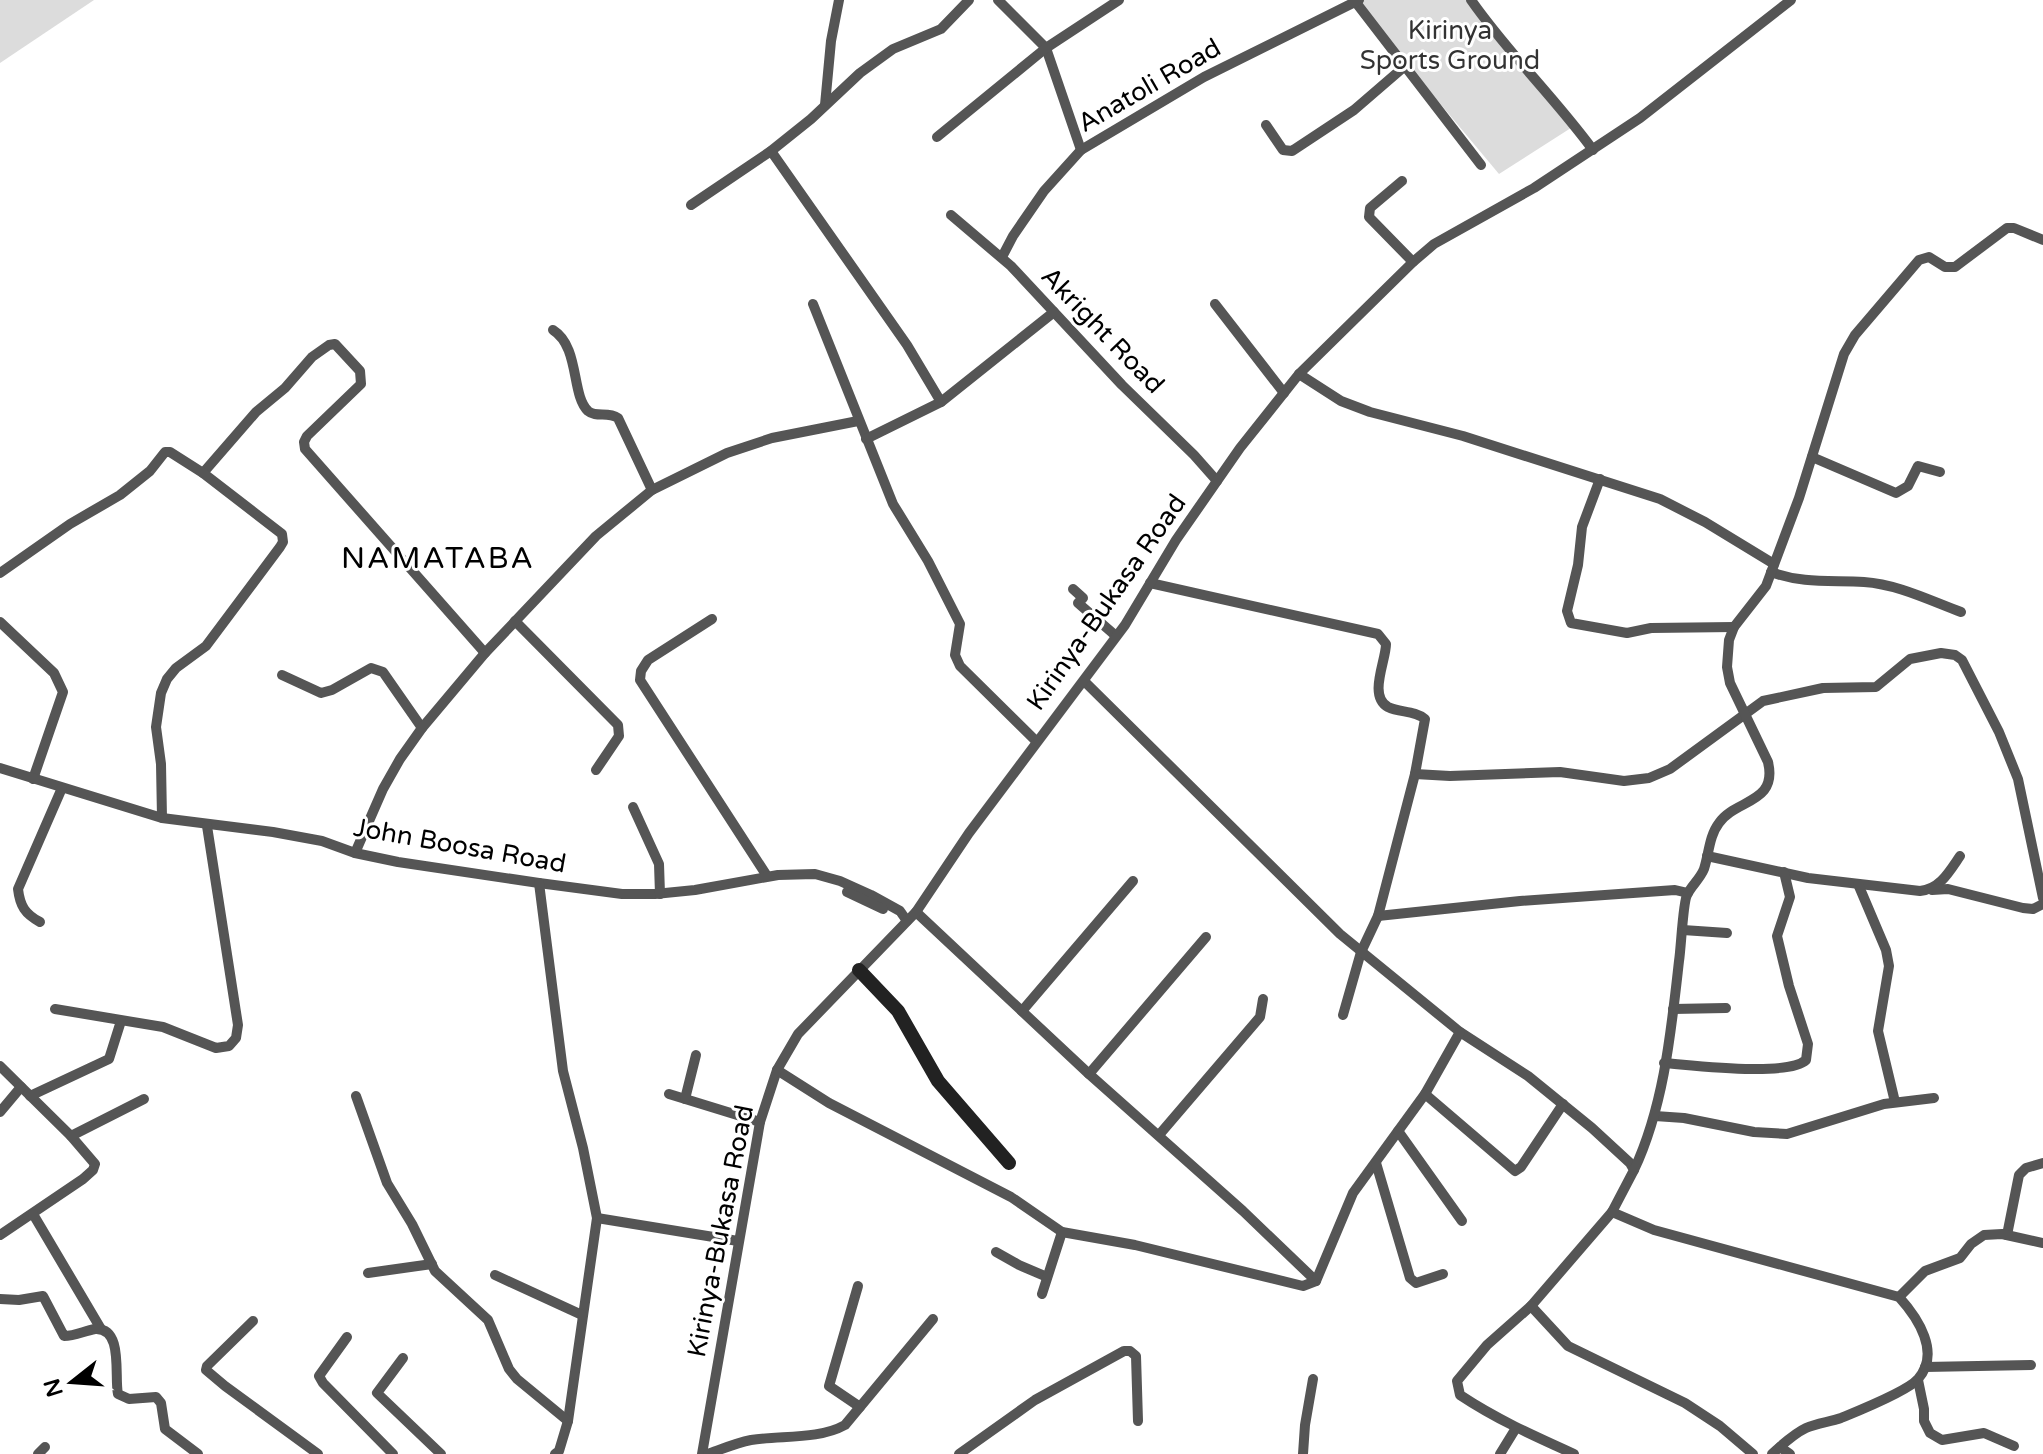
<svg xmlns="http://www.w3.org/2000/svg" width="2043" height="1454" font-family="'Varela Round',sans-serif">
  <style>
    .green { fill: #dcdcdc }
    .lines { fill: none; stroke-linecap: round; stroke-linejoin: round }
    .street { stroke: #555; stroke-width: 10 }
    .secondary { stroke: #222; stroke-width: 14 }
    .labels { text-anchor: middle; stroke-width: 6; stroke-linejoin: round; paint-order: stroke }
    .park-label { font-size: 26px; fill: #333; stroke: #fff }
    .street-label { font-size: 26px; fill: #000; stroke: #fff }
    .quarter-label { font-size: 30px; letter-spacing: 2px; fill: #000; stroke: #fff }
  </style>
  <rect width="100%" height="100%" fill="#fff"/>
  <g class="green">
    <path d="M0 0H94L0 63Z"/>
    <path d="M1364 0H1474L1574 126 1499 174 1356 3Z"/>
  </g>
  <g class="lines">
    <g class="street">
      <path d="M998 0 1046 48 1081 150"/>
      <path d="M1354 0 1481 165"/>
      <path d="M1471 0C1508 53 1555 98 1593 150"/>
      <path d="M825 105 831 41 839 0"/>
      <path d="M1266 125 1283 150 1292 151 1354 110 1405 66"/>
      <path d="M937 137 1046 48 1119 0"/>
      <path d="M771 151 907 345 941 402"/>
      <path d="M1402 181 1370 208 1369 217 1413 262"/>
      <path d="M691 205 771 151 811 119 860 73 893 49 941 29 969 0"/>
      <path d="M951 215 1011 266 1122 385 1194 455 1217 481"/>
      <path d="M1002 257 1013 236 1044 191 1081 150 1204 77 1359 0"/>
      <path d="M813 304 893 504 928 561 960 624 955 655 960 666 1036 741"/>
      <path d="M1215 304 1284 393"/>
      <path d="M553 330C580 347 571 395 588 411 596 418 608 411 618 418L652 490"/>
      <path d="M1299 374 1341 401 1370 412 1463 436 1660 499 1705 522 1774 564"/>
      <path d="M866 439 941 402 1054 312"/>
      <path d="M1812 457 1896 493 1908 486 1918 466 1940 472"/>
      <path d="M203 473 256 412 285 388 312 357 329 345 335 344 360 371 361 384 307 436 304 442 305 449 485 653"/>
      <path d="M1600 479 1582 527 1578 565 1567 611 1571 623 1627 633 1651 628 1734 627"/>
      <path d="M1771 572C1803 584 1832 580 1864 582 1897 584 1931 601 1961 612"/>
      <path d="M0 573 70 524 120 495 150 471 165 452H170L203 473 282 534 283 542 280 547 206 646 176 668 167 679 161 693 156 727 161 764 162 818"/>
      <path d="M1150 583 1378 634 1386 644C1386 661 1368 696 1388 707 1400 713 1414 710 1425 719L1415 774 1378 916 1361 952 1343 1015"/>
      <path d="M1073 589 1083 598 1078 603 1116 636"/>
      <path d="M712 619 648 660 641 671 640 680 767 876"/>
      <path d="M515 621 618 725 619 736 596 770"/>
      <path d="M0 622 54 673 63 692 33 779"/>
      <path d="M282 675 321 693 332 690 371 668 383 672 422 728"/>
      <path d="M1084 681 1340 934 1460 1032 1528 1076 1592 1128 1630 1163 1634 1170 1612 1212 1531 1306 1487 1345 1457 1381 1460 1395C1496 1419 1534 1436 1574 1454"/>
      <path d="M0 768 162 818 273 832 322 841 355 853 398 862 539 883 622 894H655L695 890 778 875 815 874 840 881 871 895 900 911 907 921"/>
      <path d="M1415 774 1450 776 1560 772 1624 781 1649 778 1670 769 1763 701 1823 688 1876 687 1910 659 1941 653 1955 655 1962 660 1999 732 2018 779 2043 898"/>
      <path d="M633 807 659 864 660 894"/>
      <path d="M355 853 383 789 400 759 422 728 485 653 596 536 652 490 727 453 772 438 858 421"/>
      <path d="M1707 856 1808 878 1920 891C1940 889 1949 872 1960 856"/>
      <path d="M539 883 563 1071 583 1148 597 1218 568 1421 559 1451 555 1454"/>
      <path d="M1858 884 1886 950 1889 966 1878 1031 1895 1102"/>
      <path d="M1932 890 1948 889 2023 908 2033 909 2043 904"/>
      <path d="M847 892 883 909"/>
      <path d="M916 912 1089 1074 1243 1211 1316 1281"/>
      <path d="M1378 916 1520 901 1675 890 1688 893"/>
      <path d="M40 922C25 914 20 906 18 889L62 788"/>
      <path d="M1683 930 1727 933"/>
      <path d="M55 1009 163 1027 216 1048 229 1046 236 1038 238 1025 207 826"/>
      <path d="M1673 1009 1726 1008"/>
      <path d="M1022 1011 1133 881"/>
      <path d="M1664 1063C1692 1065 1788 1077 1806 1060L1808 1044 1789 986 1777 936 1790 897 1784 872"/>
      <path d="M0 1066 71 1136 95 1164 93 1170 83 1179 0 1235"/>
      <path d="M777 1070 829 1103 1011 1197 1062 1232 1135 1245 1303 1286 1316 1281 1353 1193 1425 1094 1460 1032"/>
      <path d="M1089 1074 1206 937"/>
      <path d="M669 1094 760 1122"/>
      <path d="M1425 1094 1515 1171 1521 1167 1563 1104"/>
      <path d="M30 1096 109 1059 121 1021"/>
      <path d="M356 1096 387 1183 412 1224 435 1271 488 1320 509 1369 517 1379 568 1421"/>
      <path d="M685 1099 696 1055"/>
      <path d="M0 1112 21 1087"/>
      <path d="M1655 1116 1684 1118 1754 1132 1787 1134 1884 1104 1934 1098"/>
      <path d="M1398 1131 1462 1221"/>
      <path d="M1159 1135 1260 1017 1263 999"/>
      <path d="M71 1136 144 1099"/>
      <path d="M1376 1163 1410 1278 1416 1283 1443 1274"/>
      <path d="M1634 1170C1664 1106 1671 1032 1679 961 1681 949 1683 902 1687 895 1691 886 1700 879 1704 869 1709 854 1709 836 1719 823 1735 799 1778 804 1768 762L1730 683 1727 667 1729 640 1734 627 1766 586 1799 498 1844 354 1855 335 1919 260 1929 257 1945 267H1955L2007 228H2014L2043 240"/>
      <path d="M1612 1212 1654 1230 1899 1297C1918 1318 1941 1353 1918 1379 1908 1391 1858 1411 1841 1418 1830 1422 1817 1423 1806 1428 1793 1434 1782 1445 1772 1454"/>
      <path d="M33 1214 101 1329"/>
      <path d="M597 1218 738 1241"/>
      <path d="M2007 1235 2019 1175 2026 1168 2043 1163"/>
      <path d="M996 1252 1019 1265 1047 1277"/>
      <path d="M368 1273 432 1264"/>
      <path d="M495 1275 582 1315"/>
      <path d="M858 1286 829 1386 860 1407"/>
      <path d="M1042 1294 1062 1232"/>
      <path d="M1899 1297 1925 1271 1960 1258 1971 1244 1984 1235 2002 1234 2043 1243"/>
      <path d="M0 1299 19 1300 43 1296 64 1336C75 1336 84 1331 95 1329 124 1327 114 1377 118 1394L129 1399 156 1397 161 1403 165 1429 198 1454"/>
      <path d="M1531 1306 1568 1346 1685 1403 1720 1426 1753 1454"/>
      <path d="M253 1321 207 1366 206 1370 225 1386 318 1454"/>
      <path d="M347 1337 319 1376 323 1383 393 1454"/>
      <path d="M403 1358 377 1393 441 1454"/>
      <path d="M1925 1367 2031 1365"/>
      <path d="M1918 1380 1924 1409V1421L1930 1433 1942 1440 1984 1433 2014 1446"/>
      <path d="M1780 1447 1790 1454"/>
      <path d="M38 1454 45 1447"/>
      <path d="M702 1454 760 1122 777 1070 798 1034 916 912 969 833 1125 625 1176 540 1240 448 1299 374 1413 262 1434 244 1534 188 1640 118 1791 0"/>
      <path d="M708 1454C722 1449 736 1443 751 1440 781 1435 818 1440 845 1425L933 1319"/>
      <path d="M959 1454 1035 1400 1124 1351H1130L1136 1356 1138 1421"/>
      <path d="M1303 1454 1305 1425 1313 1379"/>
      <path d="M1500 1454 1516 1428"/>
    </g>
    <path class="secondary" d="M859 970 898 1011 938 1081 1009 1163"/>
  </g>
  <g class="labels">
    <g class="park-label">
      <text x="1450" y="39">Kirinya<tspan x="1450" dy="30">Sports Ground</tspan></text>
    </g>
    <g class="street-label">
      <text transform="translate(1149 85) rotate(-30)" y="9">Anatoli Road</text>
      <text transform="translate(1103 330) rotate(46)" y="9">Akright Road</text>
      <text transform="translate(1106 602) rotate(-55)" y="9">Kirinya-Bukasa Road</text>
      <text transform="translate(460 845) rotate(10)" y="9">John Boosa Road</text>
      <text transform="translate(720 1231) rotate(-79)" y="9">Kirinya-Bukasa Road</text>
    </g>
    <g class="quarter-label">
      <text x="438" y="568">NAMATABA</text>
    </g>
  </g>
  <g transform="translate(72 1382) rotate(253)" stroke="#ffffff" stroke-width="6" paint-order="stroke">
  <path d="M0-6L14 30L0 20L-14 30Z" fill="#000000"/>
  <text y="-12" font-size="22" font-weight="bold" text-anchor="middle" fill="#000000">N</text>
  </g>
</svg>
